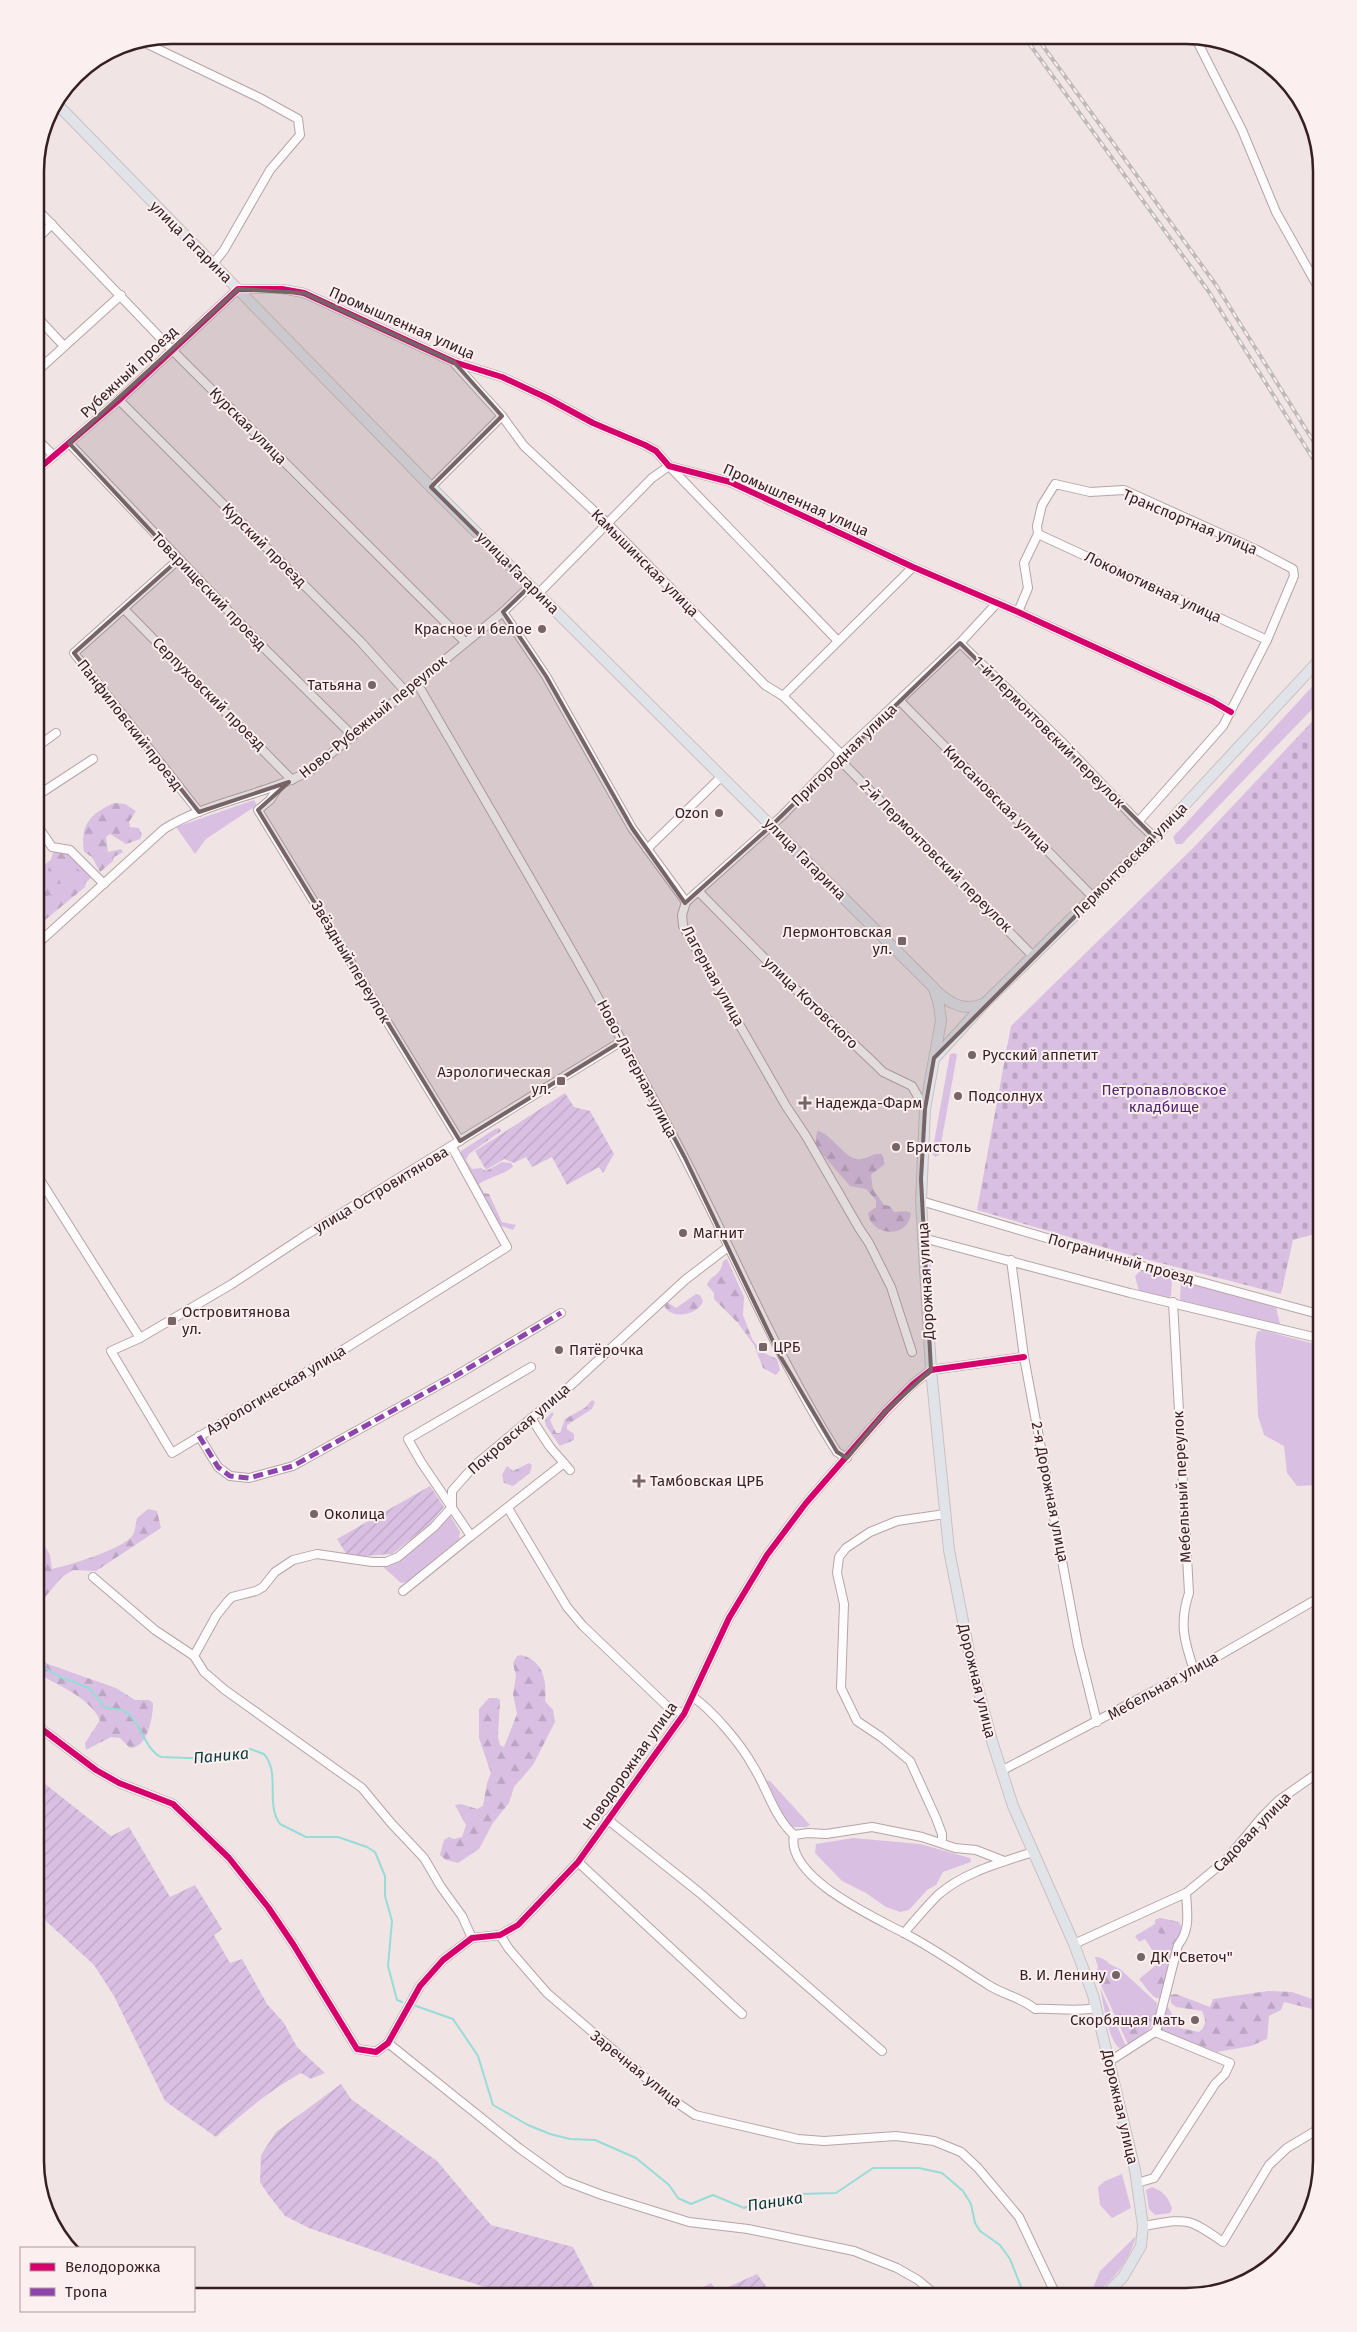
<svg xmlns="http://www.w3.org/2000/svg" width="1357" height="2332" font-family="'Fira Sans',sans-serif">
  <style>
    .green { fill: #d9c0e3 }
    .forest { fill: url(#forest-firs) }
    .cemetery { fill: url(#cemetery-stones) }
    .garden { fill: url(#garden-furrows) }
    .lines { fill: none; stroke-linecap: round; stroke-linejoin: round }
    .stream { stroke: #97dcd7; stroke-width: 2 }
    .minor-casing { stroke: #b5a5a7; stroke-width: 10 }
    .major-casing { stroke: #cac0c1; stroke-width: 12 }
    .minor { stroke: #fdfbfb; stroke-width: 8 }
    .major { stroke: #e0e3e8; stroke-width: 10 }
    .rail-casing { stroke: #bfbaba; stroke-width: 4 }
    .rail { stroke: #fceff0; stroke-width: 2; stroke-dasharray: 5.5; stroke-linecap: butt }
    .quiet { stroke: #8e44ad; stroke-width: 5; stroke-dasharray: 10 5; stroke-linecap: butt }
    .cycleway-casing { stroke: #fceff0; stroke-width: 9 }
    .cycleway { stroke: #d6006c; stroke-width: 6 }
    .marked { fill: #776467; fill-opacity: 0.2; stroke: #776467; stroke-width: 4; stroke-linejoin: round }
    .poi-dot { fill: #776467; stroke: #fceff0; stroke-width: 2 }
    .labels { text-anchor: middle; stroke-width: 4; stroke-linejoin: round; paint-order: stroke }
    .street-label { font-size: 15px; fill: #361f23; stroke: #fceff0 }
    .poi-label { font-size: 15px; fill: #361f23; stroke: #fceff0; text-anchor: start }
    .park-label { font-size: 15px; fill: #522570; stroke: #fceff0 }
    .water-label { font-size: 16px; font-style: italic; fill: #053836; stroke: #fceff0 }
    .rim { fill: none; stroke: #361f23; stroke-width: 2.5 }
  </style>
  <defs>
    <pattern id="forest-firs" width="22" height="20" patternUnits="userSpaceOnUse" patternTransform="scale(1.25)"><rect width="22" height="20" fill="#d9c0e3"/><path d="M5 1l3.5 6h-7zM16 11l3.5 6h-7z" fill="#bba5c2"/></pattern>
    <pattern id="cemetery-stones" width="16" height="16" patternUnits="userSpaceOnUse" patternTransform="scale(1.25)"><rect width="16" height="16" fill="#d9c0e3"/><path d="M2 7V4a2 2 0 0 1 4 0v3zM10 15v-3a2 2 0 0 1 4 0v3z" fill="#bba5c2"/></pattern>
    <pattern id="garden-furrows" width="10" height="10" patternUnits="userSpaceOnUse" patternTransform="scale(1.25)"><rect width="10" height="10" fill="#d9c0e3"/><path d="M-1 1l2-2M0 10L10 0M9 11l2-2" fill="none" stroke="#bba5c2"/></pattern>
  </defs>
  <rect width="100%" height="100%" fill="#f1e4e5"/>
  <g class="green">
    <path d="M1322 676V699L1182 844H1176L1173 837Z"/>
    <path d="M254 800 257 805 206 839 195 854 176 827Z"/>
    <path d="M62 851 70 853 92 877 35 929V872Z"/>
    <path d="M955 1053 957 1055 939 1155 935 1157 932 1153 950 1054Z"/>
    <path d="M1141 1270 1172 1279 1171 1296 1169 1298 1139 1291 1135 1276Z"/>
    <path d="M1181 1281 1276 1307 1280 1324 1180 1300Z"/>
    <path d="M1262 1330 1322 1346V1485L1297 1486 1287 1473 1284 1446 1264 1435 1258 1416 1255 1343 1257 1332Z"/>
    <path d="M450 1515 460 1532 459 1539 406 1582 401 1583 382 1566 402 1558Z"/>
    <path d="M766 1780 770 1781 810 1825 806 1827H791L783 1819Z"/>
    <path d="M853 1838 920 1844 970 1858 971 1862 943 1872 936 1885 927 1890 909 1910 900 1912 886 1907 866 1893 842 1881 815 1853 816 1844Z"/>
    <path d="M1160 1918 1179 1922 1182 1929 1169 1963 1160 1999 1153 1996 1139 1979 1160 1962 1145 1939 1139 1942 1135 1936 1155 1924V1920Z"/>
    <path d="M1095 1957 1120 1969 1157 2003C1155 2027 1149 2032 1128 2044L1097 1976 1098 1966Z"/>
    <path d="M1100 1988 1126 2046 1120 2048C1109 2044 1103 2001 1100 1988Z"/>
    <path d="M1122 2174 1131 2208 1112 2218 1100 2205 1098 2187 1105 2181Z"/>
    <path d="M1152 2187C1163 2191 1169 2198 1172 2209L1170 2213 1155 2215 1149 2209 1146 2190Z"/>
    <path d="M1136 2236C1130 2260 1109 2290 1085 2297L1093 2288 1100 2271Z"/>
  </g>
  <g class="forest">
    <path d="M114 803 125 804 136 811 129 822 130 827 139 828 142 835 140 839 126 844 110 834 106 837 108 852 121 849 123 852 114 857 113 861 100 872 92 857 84 852C80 824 90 814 114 803Z"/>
    <path d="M54 851 64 853 69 857 68 867 59 879 62 888H75L78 884 75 875 77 869 85 871 87 875 85 887 45 920 42 917V913L52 905 53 896 49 895 35 904V899C48 889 47 865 54 851Z"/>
    <path d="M495 1129 499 1128 501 1131 469 1154 466 1160 472 1169 481 1168 486 1171 502 1162 511 1163 513 1166C509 1173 487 1178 479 1184L484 1193 489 1194 502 1222 516 1225 513 1230 499 1225 461 1154V1151Z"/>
    <path d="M817 1131C826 1130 842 1152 851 1157 863 1164 871 1152 882 1154L885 1164 871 1175 873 1189 884 1205 890 1206 894 1212 906 1211 911 1213C908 1241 870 1235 868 1213L876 1207V1200L866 1189 850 1186 815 1146Z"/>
    <path d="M727 1259 744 1297 743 1315 752 1339 762 1352 777 1359 780 1370 776 1375 763 1368 754 1345 738 1323 714 1299V1293L707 1285C710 1275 720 1278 723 1261Z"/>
    <path d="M696 1294 700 1295 703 1301C699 1315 670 1321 664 1305L667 1302 676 1308Z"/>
    <path d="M592 1400 595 1402 592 1409 567 1425V1429L574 1434V1440L560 1446 546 1426 545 1420 552 1412 554 1414 550 1420 556 1433H560L565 1419 586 1407Z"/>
    <path d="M529 1463 532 1465 530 1473 513 1486 504 1483 502 1475 507 1466 513 1471Z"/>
    <path d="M148 1509 157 1511 161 1528 96 1571 73 1570 62 1577 35 1609V1529L50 1555 52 1569C69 1565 121 1550 132 1536 136 1531 135 1524 137 1518Z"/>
    <path d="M35 1655 48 1664 116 1688 135 1700H149L153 1703C153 1716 148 1748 130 1748L120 1738 111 1737 86 1750 85 1743 100 1720C90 1699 64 1688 44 1677L35 1678Z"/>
    <path d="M521 1655C544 1661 547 1681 545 1701L553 1710 555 1722 533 1765 514 1787 509 1803 493 1823 479 1849 458 1863 446 1860 440 1855 444 1840 449 1837 454 1839 462 1837 466 1825 455 1805 461 1804 477 1809 483 1806 487 1783 491 1773 479 1738V1709L489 1698H497L500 1700 498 1737 500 1745 504 1747 517 1714 513 1694 516 1676 513 1663 517 1656Z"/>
    <path d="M1160 1918 1179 1922 1182 1929 1177 1944H1172L1156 1930 1155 1920Z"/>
    <path d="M1095 1957C1110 1958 1113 1969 1114 1981L1110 1986 1119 2012H1122L1125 2015 1133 2013 1137 2016 1140 2000 1151 2003 1154 2001 1157 2003C1155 2027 1149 2032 1128 2044L1097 1976 1098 1966Z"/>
    <path d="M1165 1961 1169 1963 1163 1998H1156L1145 1987C1143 1975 1156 1966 1165 1961Z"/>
    <path d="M1268 1991 1292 1992 1321 2002 1322 2035 1320 2034 1319 2016 1316 2010 1284 2002 1281 2010 1269 2016 1267 2039 1251 2046 1217 2052 1161 2030 1165 2009 1168 2007 1180 2028 1199 2032C1207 2026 1206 2019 1202 2011L1176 2007 1171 2003 1170 1995 1176 1994 1210 2007 1213 1999Z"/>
  </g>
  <path class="cemetery" d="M1322 711V1232L1293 1240 1281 1294 1137 1257 977 1210 1011 1026 1194 847Z"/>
  <g class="garden">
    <path d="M565 1093 574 1107 590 1111 614 1154 603 1173 599 1167 567 1185 552 1157 532 1167 526 1157 514 1163 504 1159 486 1170 475 1151Z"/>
    <path d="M430 1486 444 1507 429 1525 392 1554 350 1557 347 1555 337 1539Z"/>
    <path d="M35 1776 111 1836 129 1827 170 1897 195 1885 222 1929 214 1935 230 1963 242 1959 267 2004 284 2023 297 2047 325 2073 311 2079 301 2073C270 2090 243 2113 216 2137L165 2101 114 1996 94 1965 35 1911Z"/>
    <path d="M341 2084 351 2099 437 2161 491 2225 573 2247 599 2297H518L433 2271 309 2228 285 2216 267 2193 260 2182 261 2155 276 2132Z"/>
    <path d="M757 2274 774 2297H684L711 2283 717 2292Z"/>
  </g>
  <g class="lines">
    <g class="stream">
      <path d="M35 1594 38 1586 35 1571"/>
      <path d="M35 1662 58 1676 89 1688 105 1707C111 1710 118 1708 124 1711 140 1719 144 1749 161 1757L216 1759 250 1749 264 1754C281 1774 265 1804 280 1824L306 1837H338L367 1847 375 1852 385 1876V1896L392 1921 388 1966 397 2000 402 2002"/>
      <path d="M416 2006 453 2019 478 2056 493 2105 528 2125 550 2134 570 2139 595 2140 636 2158 669 2185 678 2198 691 2204 713 2195 744 2208 761 2200H780L800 2194 836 2193 873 2168H919L942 2173 963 2191 971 2204 975 2223 980 2231 1000 2245 1010 2259 1025 2297"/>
    </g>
    <g class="minor-casing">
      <g id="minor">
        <path d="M1194 35 1242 130 1276 212 1322 294"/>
        <path d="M141 41 260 98 298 119 300 135 270 170 224 250 213 264"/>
        <path d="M35 207 172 350 465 642"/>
        <path d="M35 241 52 224"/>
        <path d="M35 315 64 346"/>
        <path d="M455 364 502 416 524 446 607 523 765 685 783 696 839 752 838 758 1033 956"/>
        <path d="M35 373 121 295"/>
        <path d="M119 400 360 641 406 692"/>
        <path d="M35 437 54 456"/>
        <path d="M69 443 259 643 353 736"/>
        <path d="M35 472 119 400 238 289H282L304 293 454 362 502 377 547 398 593 423 645 445 656 451 669 466 730 482 913 567 1018 612 1212 701 1231 712"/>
        <path d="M431 487 502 416"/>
        <path d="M1038 534 1267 640"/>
        <path d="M178 560 74 653 199 812"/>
        <path d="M538 594 652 478 669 466 838 641"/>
        <path d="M124 609 292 780"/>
        <path d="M503 612 546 676 632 828 686 902 682 915 683 926 786 1106 806 1136 859 1228 869 1243 891 1287 912 1352"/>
        <path d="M1018 612 1028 588 1024 563 1038 534 1037 526 1042 505 1055 484 1090 492 1124 490 1257 550 1293 569 1294 576 1267 640 1223 726 1138 822 1154 837"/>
        <path d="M960 643 1062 742 1138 822"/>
        <path d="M417 683C507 838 598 992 681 1151 734 1252 776 1356 837 1452L847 1458"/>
        <path d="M783 696 913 567"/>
        <path d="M900 701 1093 897"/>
        <path d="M35 748 56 733"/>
        <path d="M279 786 270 800 258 810 460 1141"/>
        <path d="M35 797 93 759"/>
        <path d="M35 822 52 847 70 850 104 884"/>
        <path d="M647 849 722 776"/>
        <path d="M699 892 785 979 874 1063 883 1072 912 1086 925 1109"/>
        <path d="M686 902 782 816 838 758 960 643 997 603"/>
        <path d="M35 946 164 829C208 801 265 796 311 770L503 612 530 586"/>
        <path d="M452 1147 507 1247 346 1348 172 1453 111 1351 140 1338 232 1284 306 1235 622 1041"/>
        <path d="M35 1172 140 1338"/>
        <path d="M921 1201 1135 1264 1322 1315"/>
        <path d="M923 1238 1130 1293 1322 1339"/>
        <path d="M1011 1260 1024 1357 1078 1646 1097 1722"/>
        <path d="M1173 1302 1189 1593C1179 1623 1184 1641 1194 1670"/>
        <path d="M531 1418 550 1447 570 1470"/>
        <path d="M199 1436 218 1467 230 1476 249 1478 293 1466 457 1375 561 1313"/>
        <path d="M508 1508 567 1607 583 1626 668 1707 684 1714"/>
        <path d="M471 1536 564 1463"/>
        <path d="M93 1577 155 1630 194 1656"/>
        <path d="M403 1591 471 1536 421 1462 408 1439 531 1367"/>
        <path d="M693 1697C713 1711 741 1744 753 1766 767 1788 774 1817 794 1835 785 1877 874 1917 904 1933 915 1920 926 1907 938 1895 964 1872 1000 1863 1033 1852"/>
        <path d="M35 1724 96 1770 119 1783 173 1804 229 1858 268 1907 293 1944 357 2049 376 2052 388 2043 420 1986 443 1960 472 1938 500 1935 518 1925 578 1862 684 1714 729 1618 767 1555 806 1503 886 1411 913 1384 931 1370 1024 1357"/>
        <path d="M1001 1771 1194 1670 1322 1596"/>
        <path d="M607 1819 700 1893 882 2051"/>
        <path d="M794 1835 808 1833 826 1834 872 1827 922 1837 955 1848 976 1850 1004 1861"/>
        <path d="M942 1842V1834L936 1818 910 1761 881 1737 857 1721 841 1688 844 1604 837 1573 839 1557 846 1548 870 1532 897 1521 945 1514"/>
        <path d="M578 1862 742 2014"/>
        <path d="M904 1933C935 1949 961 1968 990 1986 1005 1995 1022 1998 1035 2009 1055 2008 1076 2012 1096 2008"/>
        <path d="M500 1935 509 1949 547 1993 667 2096 695 2115 798 2139 824 2141 896 2136 934 2141 961 2152 978 2168 1019 2217 1057 2297"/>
        <path d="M472 1938 462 1916 441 1887 424 1858 391 1823 362 1788 225 1690 204 1672 194 1656 216 1616 228 1601 232 1597 256 1591 263 1587 275 1572 293 1560 317 1554 372 1562H386L398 1557 434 1527 452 1507V1491L475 1465 569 1387 685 1280 728 1247"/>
        <path d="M1074 1944 1186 1893 1226 1860 1262 1817 1279 1800 1322 1770"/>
        <path d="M388 2043 519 2148 565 2181 602 2195 689 2222 748 2229 854 2251 897 2268 918 2280 938 2297"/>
        <path d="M1110 2061 1155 2032 1157 2028 1178 1945C1191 1929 1187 1912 1186 1893"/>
        <path d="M1137 2183 1154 2178 1215 2084 1225 2074 1230 2063 1155 2032"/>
        <path d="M1143 2226C1187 2219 1186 2216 1223 2242L1269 2165 1287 2148 1322 2127"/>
      </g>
    </g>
    <g class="major-casing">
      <g id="major">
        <path d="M56 103 431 487 934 988 939 1005 941 1021 925 1109 921 1201 931 1370 949 1550 971 1662 992 1741 1013 1806 1074 1944 1093 1995 1135 2170 1143 2226 1141 2246 1123 2277 1103 2297"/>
        <path d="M934 989C949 1003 963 1012 983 1004"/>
        <path d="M935 1058 984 1004 1156 836 1322 657"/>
      </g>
    </g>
    <use href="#minor" class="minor"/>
    <use href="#major" class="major"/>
    <g class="rail-casing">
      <g id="rail">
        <path d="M1023 35 1209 292 1322 473"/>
        <path d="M1035 35 1216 285 1322 455"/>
      </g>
    </g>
    <use href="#rail" class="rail"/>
    <path class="quiet" d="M199 1436 218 1467 230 1476 249 1478 293 1466 457 1375 561 1313"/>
    <g class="cycleway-casing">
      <g id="cycleway">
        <path d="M35 472 119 400 238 289H282L304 293 454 362 502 377 547 398 593 423 645 445 656 451 669 466 730 482 913 567 1018 612 1212 701 1231 712"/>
        <path d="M35 1724 96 1770 119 1783 173 1804 229 1858 268 1907 293 1944 357 2049 376 2052 388 2043 420 1986 443 1960 472 1938 500 1935 518 1925 578 1862 684 1714 729 1618 767 1555 806 1503 886 1411 913 1384 931 1370 1024 1357"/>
      </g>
    </g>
    <use href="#cycleway" class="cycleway"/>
  </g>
  <path class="marked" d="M238 289 304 293 454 362 502 416 431 487 530 586 503 612 546 676 632 828 685 903 772 825 960 643 1154 837 934 1058 925 1109 921 1179 931 1370 886 1411 847 1458 837 1452 780 1356 685 1158 622 1041 460 1141 258 810 289 782 199 812 74 653 178 560 69 443Z"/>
  <g class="poi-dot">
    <circle cx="542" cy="629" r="5"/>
    <circle cx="372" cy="685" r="5"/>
    <circle cx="719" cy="813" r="5"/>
    <rect x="897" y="936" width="10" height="10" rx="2.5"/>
    <circle cx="972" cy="1055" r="5"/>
    <rect x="556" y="1076" width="10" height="10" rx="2.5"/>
    <circle cx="958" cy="1096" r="5"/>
    <path d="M802.5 1095.5h5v5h5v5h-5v5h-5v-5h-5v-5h5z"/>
    <circle cx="896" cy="1147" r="5"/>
    <circle cx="683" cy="1233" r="5"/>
    <rect x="167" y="1316" width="10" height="10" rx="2.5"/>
    <rect x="758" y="1342" width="10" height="10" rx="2.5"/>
    <circle cx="559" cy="1350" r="5"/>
    <path d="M636.5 1473.5h5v5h5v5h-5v5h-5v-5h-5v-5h5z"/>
    <circle cx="314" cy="1514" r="5"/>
    <circle cx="1141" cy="1957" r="5"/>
    <circle cx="1116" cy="1975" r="5"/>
    <circle cx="1195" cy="2020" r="5"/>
  </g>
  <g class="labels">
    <g class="street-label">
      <text transform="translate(191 242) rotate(45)" y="5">улица Гагарина</text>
      <text transform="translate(402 323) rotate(24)" y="5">Промышленная улица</text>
      <text transform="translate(129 372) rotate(-43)" y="5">Рубежный проезд</text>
      <text transform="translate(248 426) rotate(45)" y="5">Курская улица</text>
      <text transform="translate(796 500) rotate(24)" y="5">Промышленная улица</text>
      <text transform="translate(1190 522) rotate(23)" y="5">Транспортная улица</text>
      <text transform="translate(264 545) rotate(45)" y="5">Курский проезд</text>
      <text transform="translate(645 563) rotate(45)" y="5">Камышинская улица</text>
      <text transform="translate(518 573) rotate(45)" y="5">улица Гагарина</text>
      <text transform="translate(1153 587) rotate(25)" y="5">Локомотивная улица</text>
      <text transform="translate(209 591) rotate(46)" y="5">Товарищеский проезд</text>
      <text transform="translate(209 694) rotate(45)" y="5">Серпуховский проезд</text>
      <text transform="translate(373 717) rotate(-39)" y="5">Ново-Рубежный переулок</text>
      <text transform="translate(130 725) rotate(52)" y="5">Панфиловский проезд</text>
      <text transform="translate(1049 732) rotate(45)" y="5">1-й Лермонтовский переулок</text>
      <text transform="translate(844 755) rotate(-44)" y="5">Пригородная улица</text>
      <text transform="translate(997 799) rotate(45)" y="5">Кирсановская улица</text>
      <text transform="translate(936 856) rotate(45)" y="5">2-й Лермонтовский переулок</text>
      <text transform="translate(805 859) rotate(45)" y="5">улица Гагарина</text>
      <text transform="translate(1130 860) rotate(-45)" y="5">Лермонтовская улица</text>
      <text transform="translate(351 962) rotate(59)" y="5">Звёздный переулок</text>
      <text transform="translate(713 976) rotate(61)" y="5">Лагерная улица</text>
      <text transform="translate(811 1003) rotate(44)" y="5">улица Котовского</text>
      <text transform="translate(637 1069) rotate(62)" y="5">Ново-Лагерная улица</text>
      <text transform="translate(381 1190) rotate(-31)" y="5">улица Островитянова</text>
      <text transform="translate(1121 1259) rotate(16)" y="5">Пограничный проезд</text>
      <text transform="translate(926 1281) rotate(-93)" y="5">Дорожная улица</text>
      <text transform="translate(276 1390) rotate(-31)" y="5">Аэрологическая улица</text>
      <text transform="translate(519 1429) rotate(-41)" y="5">Покровская улица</text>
      <text transform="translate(1182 1487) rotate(-93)" y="5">Мебельный переулок</text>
      <text transform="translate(1050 1492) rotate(79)" y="5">2-я Дорожная улица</text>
      <text transform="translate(977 1681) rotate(76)" y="5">Дорожная улица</text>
      <text transform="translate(1163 1686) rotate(-29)" y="5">Мебельная улица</text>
      <text transform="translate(630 1766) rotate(-55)" y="5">Новодорожная улица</text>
      <text transform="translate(1252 1832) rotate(-46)" y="5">Садовая улица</text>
      <text transform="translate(636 2069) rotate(39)" y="5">Заречная улица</text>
      <text transform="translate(1120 2107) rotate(77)" y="5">Дорожная улица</text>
    </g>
    <g class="poi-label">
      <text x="532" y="634" text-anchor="end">Красное и белое</text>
      <text x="362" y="690" text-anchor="end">Татьяна</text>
      <text x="709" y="818" text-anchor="end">Ozon</text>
      <text x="892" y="937" text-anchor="end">Лермонтовская<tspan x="892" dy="17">ул.</tspan></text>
      <text x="982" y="1060">Русский аппетит</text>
      <text x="551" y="1077" text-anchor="end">Аэрологическая<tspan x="551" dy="17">ул.</tspan></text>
      <text x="968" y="1101">Подсолнух</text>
      <text x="815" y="1108">Надежда-Фарм</text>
      <text x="906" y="1152">Бристоль</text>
      <text x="693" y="1238">Магнит</text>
      <text x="182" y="1317">Островитянова<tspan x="182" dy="17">ул.</tspan></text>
      <text x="773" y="1352">ЦРБ</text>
      <text x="569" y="1355">Пятёрочка</text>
      <text x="650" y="1486">Тамбовская ЦРБ</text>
      <text x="324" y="1519">Околица</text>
      <text x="1151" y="1962">ДК "Светоч"</text>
      <text x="1106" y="1980" text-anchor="end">В. И. Ленину</text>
      <text x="1185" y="2025" text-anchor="end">Скорбящая мать</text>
    </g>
    <g class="park-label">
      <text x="1164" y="1095">Петропавловское<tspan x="1164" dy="17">кладбище</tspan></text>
    </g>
    <g class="water-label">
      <text transform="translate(221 1755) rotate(-5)" y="6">Паника</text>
      <text transform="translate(775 2201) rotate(-9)" y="6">Паника</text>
    </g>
  </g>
  <path d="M0 0H1357V2332H0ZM171 44H1186A127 127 0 0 1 1313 171V2161A127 127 0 0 1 1186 2288H171A127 127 0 0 1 44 2161V171A127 127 0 0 1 171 44Z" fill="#fceff0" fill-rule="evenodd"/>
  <path class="rim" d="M171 44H1186A127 127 0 0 1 1313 171V2161A127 127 0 0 1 1186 2288H171A127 127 0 0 1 44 2161V171A127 127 0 0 1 171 44Z"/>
  <rect x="20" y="2247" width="175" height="65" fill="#fceff0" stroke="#ad9c9e"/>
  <rect x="30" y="2263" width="25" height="8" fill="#d6006c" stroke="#ad9c9e"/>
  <text x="65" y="2272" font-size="15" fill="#361f23">Велодорожка</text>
  <rect x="30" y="2288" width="25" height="8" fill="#8e44ad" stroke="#ad9c9e"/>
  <text x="65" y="2297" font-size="15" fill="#361f23">Тропа</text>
</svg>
